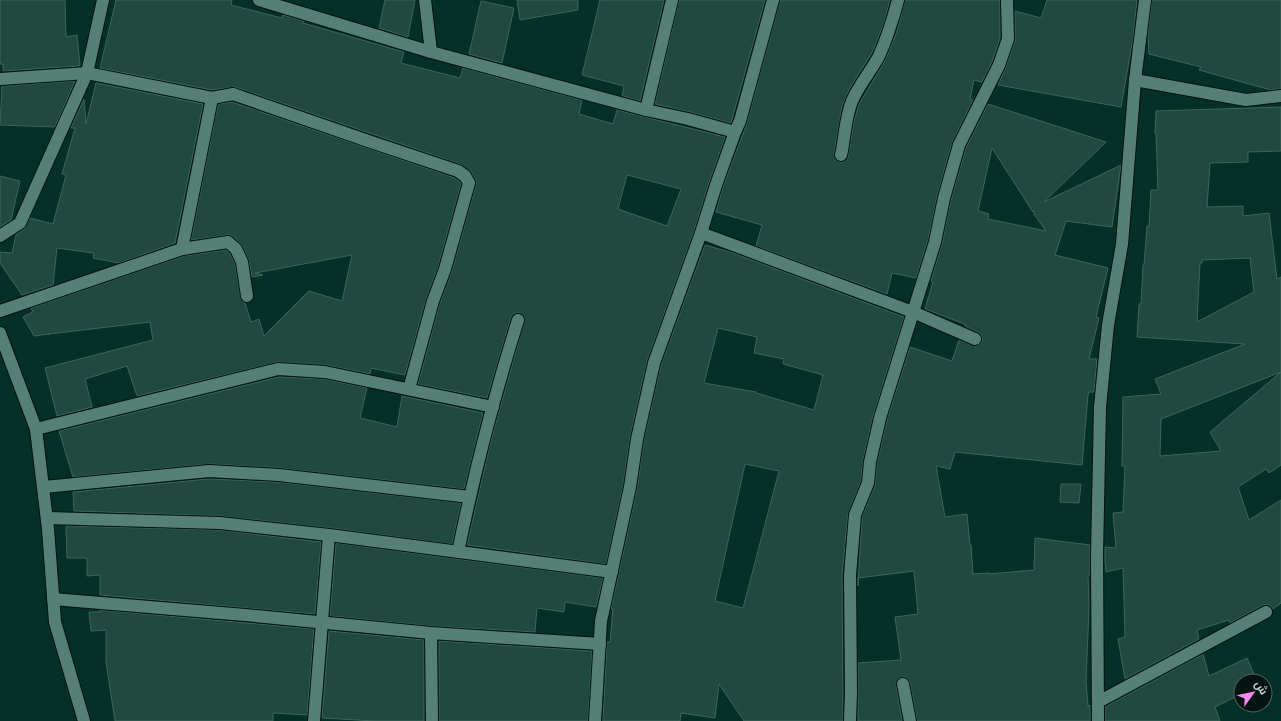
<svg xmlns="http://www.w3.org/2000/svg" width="1281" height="721" font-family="Overpass,Cairo,sans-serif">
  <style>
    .building { fill: #21493f; stroke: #3d655b; fill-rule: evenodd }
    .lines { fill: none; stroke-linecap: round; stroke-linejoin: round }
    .street-casing { stroke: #001610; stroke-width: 14 }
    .secondary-casing { stroke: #001610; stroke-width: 14 }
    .street { stroke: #578075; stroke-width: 12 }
    .secondary { stroke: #578075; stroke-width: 12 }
  </style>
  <rect width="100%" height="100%" fill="#043027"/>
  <g class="building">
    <path d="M0 0H65L66 37 77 35 80 66 3 71V64H0Z"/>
    <path d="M116 0H232L231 5 282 18 283 15 304 21 303 23 404 52 401 63 460 78 463 68 582 100 579 114 613 124 617 110 725 137 709 183 694 231 647 361 630 437 623 486 606 564 467 545 492 437 525 319 523 315 520 313H516L511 317 487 398 418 384 440 303 452 271 476 185V180L471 172 460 164 235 87 212 90 100 68ZM627 175 681 189 667 226 618 209Z"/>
    <path d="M385 0H415L408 37 379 28Z"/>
    <path d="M517 0H578V10L520 20Z"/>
    <path d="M600 0H664L640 101 622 96 624 86 582 75Z"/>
    <path d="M679 0H765L731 123 690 112 655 104Z"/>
    <path d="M780 0H890L883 26 872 53 851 86 842 106 834 154 836 160 840 162H844L848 157 854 122 859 104 886 59 897 31 905 0H1000V38L992 62 982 82 974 80 970 99 973 100 952 143 937 196 928 240 916 278 892 273 887 294 756 246 762 225 716 212 723 187 747 123Z"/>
    <path d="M1047 0H1137L1133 38 1121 107 998 85 1006 67 1015 41V11L1041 18Z"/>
    <path d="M1152 0H1281V89L1271 90 1199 70 1201 67 1149 54 1148 33Z"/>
    <path d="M481 1 514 8 502 63 469 54Z"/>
    <path d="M75 81 55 127 0 125 2 86Z"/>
    <path d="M96 83 203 104 175 243 119 263 93 258 94 253 57 248 53 285 22 295 0 263V252L12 253 16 235 24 229 30 218 53 224 66 175 62 174 75 128H71L84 99 86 124Z"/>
    <path d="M232 102 455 178 459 181 461 184 438 267 426 299 405 375 371 368 370 374 326 365 278 362 137 396 127 366 85 379 92 407 57 416 45 368 153 340 150 322 49 334V335V334L34 336 23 317 33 312 31 308 184 256 226 250 230 254 235 264 241 300 245 303 251 322 259 319 264 336 309 291 342 301 352 255 255 273 263 275 252 277 249 261 243 246 233 236 227 235 191 240 218 104Z"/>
    <path d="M988 104 1106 142 1044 202 1121 165 1112 227 1066 221 1055 255 1108 268 1096 317 1099 318 1089 359H1097L1094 392H1089L1088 395 1082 465 955 452 950 469 936 466 945 517 967 514 970 545H971L973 574 989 573V574L1034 570 1035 538 1090 545V575H1088L1089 608 1086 681 1088 706 1090 705V721H917L910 682 906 677H902L898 679 896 685 902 721H858V663L901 660 895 617 918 614 914 571 858 578V586L862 517 875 486 877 463 887 420 910 347 952 361 959 340 975 346 979 345 982 342V338L981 334 965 326V324L925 309 933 282 931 281 942 244 951 200 966 148ZM992 148 1033 212 1034 211V214L1046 231 988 219 989 214 978 211Z"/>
    <path d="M1281 107V151L1248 152V162L1210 163 1207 207 1243 206V216L1269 213 1277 279 1281 277V465L1269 473 1266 469 1238 487 1249 520 1281 500V603L1273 609 1270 605H1263L1230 623 1229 620 1197 630 1199 639 1125 679 1118 639 1125 637 1123 568 1106 572 1105 561V547L1116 548 1113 513 1123 512 1125 466H1122L1123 397 1161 394 1155 379 1245 344 1137 337 1139 304H1141L1143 265H1144L1147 226H1149L1151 190H1158L1156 133H1155L1156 111ZM1250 258 1254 292 1197 322 1200 263H1202V260ZM1281 372 1210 432 1221 451 1160 456 1161 419Z"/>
    <path d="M0 176 20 181 11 220 0 227Z"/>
    <path d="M705 245 733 253 904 317 873 416 863 460 861 481 848 514 842 575 843 721H744L719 684 715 718 681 713 680 721H603L607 642H610L613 609H611L637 489 644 440 661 365ZM718 328 757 337 754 353 784 359 783 364 823 375 814 410 756 393V392L704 383ZM745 464 779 471 743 608 715 601Z"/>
    <path d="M279 377 324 379 367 388 360 418 397 427 402 396 483 413 464 489 280 468 209 464 73 477 59 431Z"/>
    <path d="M209 479 278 482 461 503 452 544 330 528 221 516 74 511 73 492Z"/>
    <path d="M1061 484H1081L1079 503 1060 502Z"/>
    <path d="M66 526 219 530 321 542 315 614 100 595V575L87 576V558H67Z"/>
    <path d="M336 543 457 559 603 578 596 607 565 602 564 612 537 608 535 632 432 626 330 616Z"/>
    <path d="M100 610 314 629 307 715 273 713V721H115L106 662V630L91 631 89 612H100Z"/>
    <path d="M329 631 424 640V721H375L322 718Z"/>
    <path d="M439 641 592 651 588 721H439Z"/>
    <path d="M1203 654 1209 676 1247 658 1257 681H1241V694L1215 707 1220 721H1105V707Z"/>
  </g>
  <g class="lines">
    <g class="street-casing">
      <g id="street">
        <path d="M259 0 431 52 646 110 688 119 735 132"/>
        <path d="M425 0 431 52"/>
        <path d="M0 79 87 73 212 98 233 94 371 142 458 171 465 176 469 183 445 269 433 301 409 389"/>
        <path d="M1135 80 1246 100 1281 96"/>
        <path d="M646 110 672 0"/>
        <path d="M841 155C845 138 845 118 852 101 859 85 871 71 879 56 887 38 893 19 898 0"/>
        <path d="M701 233 913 312 975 339"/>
        <path d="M0 236 20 223 87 73 103 0"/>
        <path d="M182 249 212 98"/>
        <path d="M0 311 182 249 228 242 236 249 242 262 247 296"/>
        <path d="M0 333 36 429 48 529 55 622 84 721"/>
        <path d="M36 429 278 369 325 372 493 407"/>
        <path d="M44 487 209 471 279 475 470 497"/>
        <path d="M47 518 220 523 329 535 314 721"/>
        <path d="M329 535 612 572"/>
        <path d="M458 552C474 474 494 396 518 320"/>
        <path d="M53 599 245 615 431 633 600 644"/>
        <path d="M431 633 432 721"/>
        <path d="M903 684 910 721"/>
        <path d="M1098 702 1266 612"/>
        <path d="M595 721 601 621 630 487 637 439 654 363 701 233 716 185 735 132 740 121 773 0"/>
        <path d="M850 721 851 692 850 575 855 515 868 483 870 462 880 418 935 242 944 198 959 145 999 65 1008 39 1007 0"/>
      </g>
    </g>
    <g class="secondary-casing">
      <path id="secondary" d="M1098 721 1097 555 1100 407 1108 325 1122 244 1135 80 1145 0"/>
    </g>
    <use href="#street" class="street"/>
    <use href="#secondary" class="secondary"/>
  </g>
  <g transform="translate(1253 693) rotate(57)"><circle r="19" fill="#051411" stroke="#51625e"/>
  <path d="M0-3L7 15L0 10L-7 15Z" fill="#f689ee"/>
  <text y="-6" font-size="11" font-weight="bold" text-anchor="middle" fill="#c3d8d2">ش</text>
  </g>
</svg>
